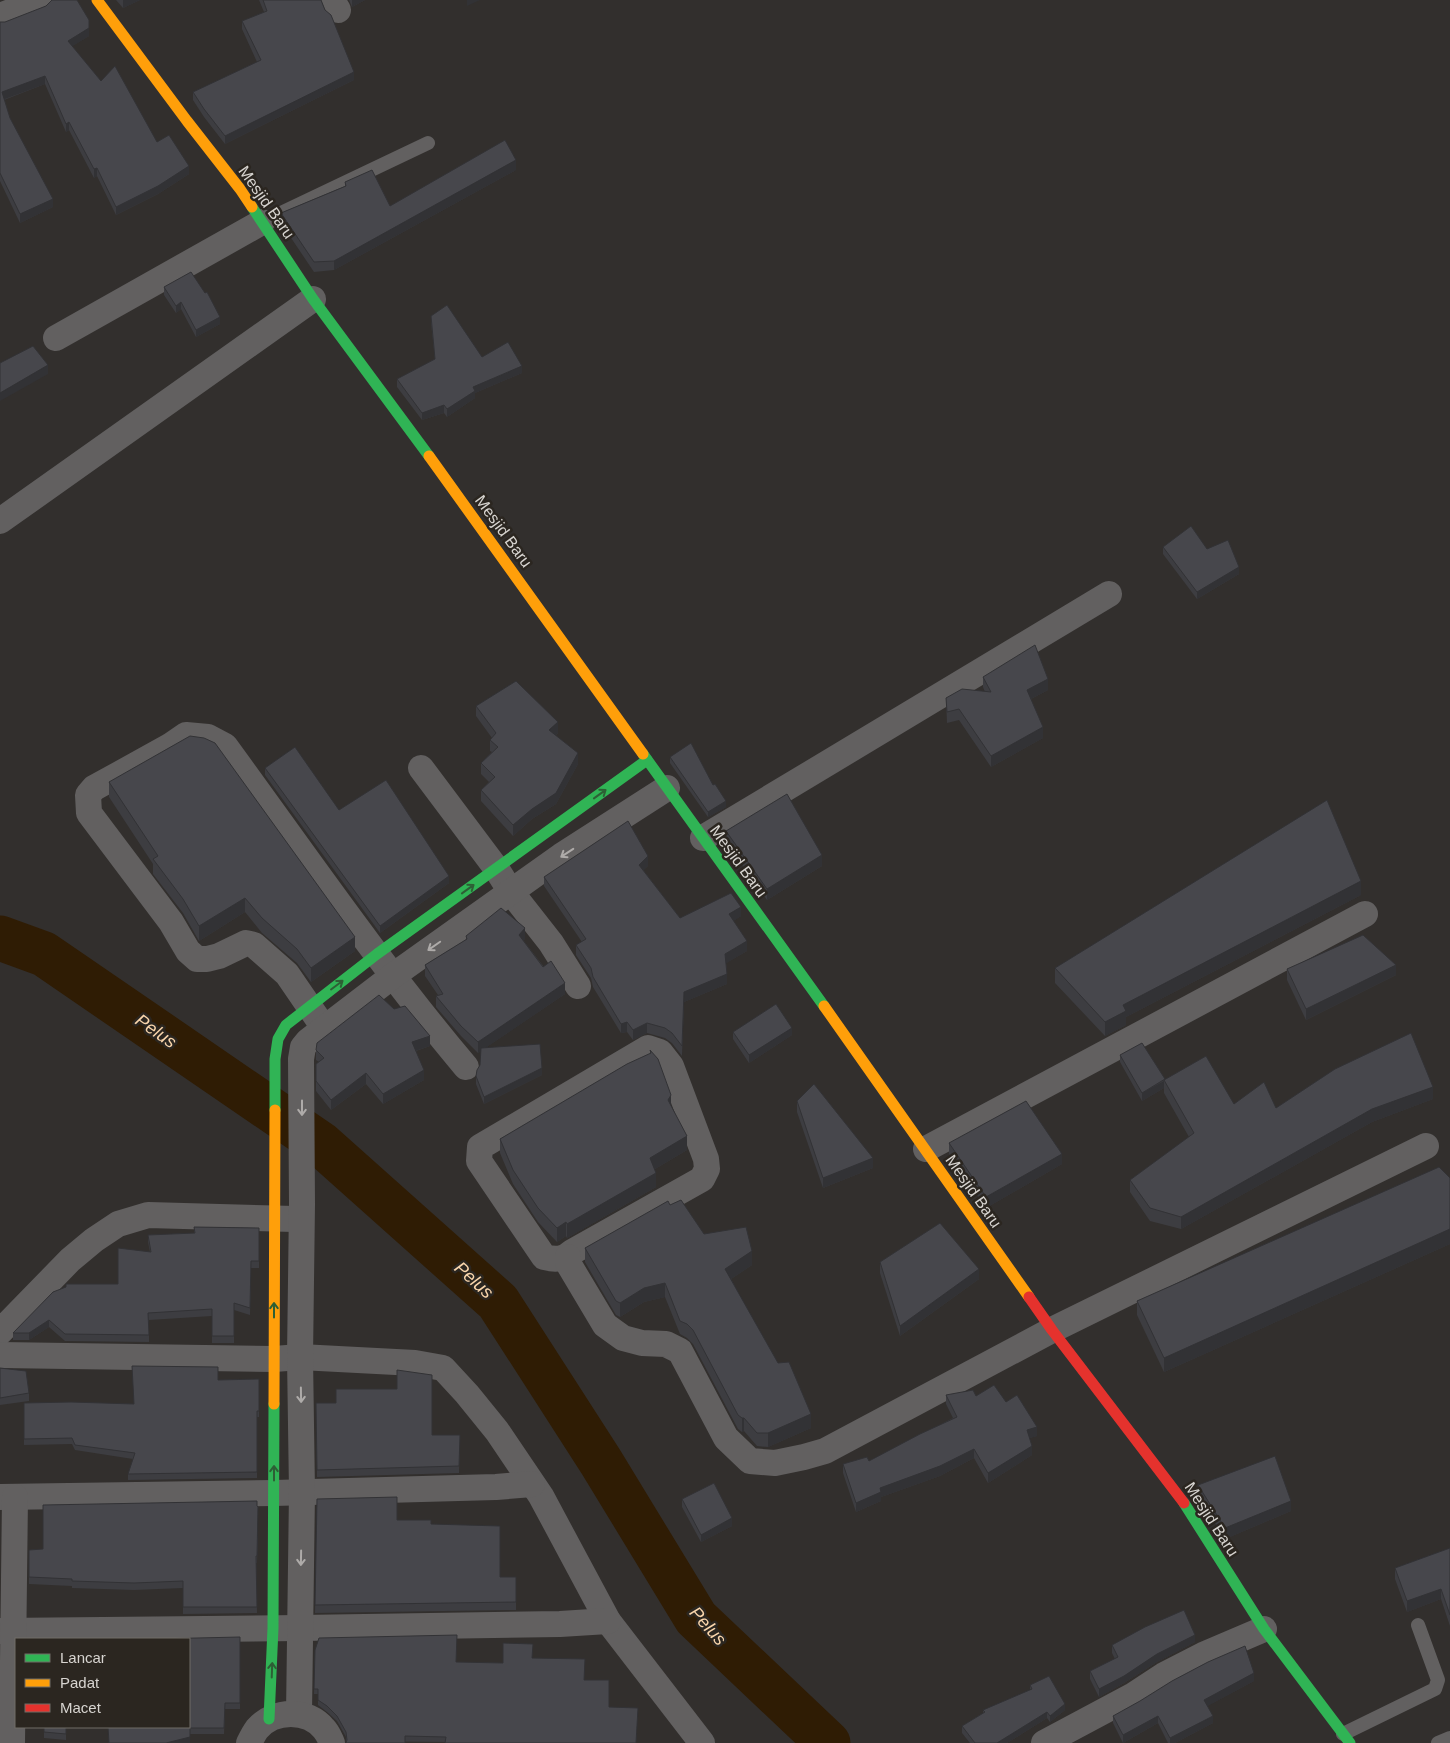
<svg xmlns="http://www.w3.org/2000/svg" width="1450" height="1743" font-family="Arial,sans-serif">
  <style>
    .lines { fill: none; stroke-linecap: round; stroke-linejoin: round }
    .river { stroke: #2f1c04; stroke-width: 45 }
    .lane { stroke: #626060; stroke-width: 14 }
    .street { stroke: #626060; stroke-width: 26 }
    .fast { stroke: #30b455; stroke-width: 11 }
    .slow { stroke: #ff9f0a; stroke-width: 11 }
    .jam { stroke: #e5322d; stroke-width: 11 }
    .wall { fill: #3d3d41 }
    .shaded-wall { fill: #323235 }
    .building { fill: #47474c; stroke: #323235 }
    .oneway { stroke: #2d5f35 }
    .oneway2 { stroke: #aeaba9 }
    .labels { text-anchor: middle; stroke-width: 5; stroke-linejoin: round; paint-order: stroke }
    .street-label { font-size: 16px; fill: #d7d4d0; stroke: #2b2620 }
    .water-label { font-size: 18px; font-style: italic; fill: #fad6ac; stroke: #2b2620 }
  </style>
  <rect width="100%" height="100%" fill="#322f2d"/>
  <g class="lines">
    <path class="river" d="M0 938 44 954 321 1144 498 1302 601 1462 696 1618 828 1743"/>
    <g class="lane">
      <path d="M262 222 428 143"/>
      <path d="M1343 1734 1435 1689 1438 1680 1418 1625"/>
      <path d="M1438 1743 1450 1738"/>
    </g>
    <g class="street">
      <path d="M332 0 338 10"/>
      <path d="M0 16 41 0"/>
      <path d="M56 338 262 222"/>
      <path d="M0 521 313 299"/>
      <path d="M421 768 496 868 511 892 551 943 578 986"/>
      <path d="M703 838 1109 594"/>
      <path d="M322 1025 287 974 254 945 246 943 219 956 207 959H197L188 951 171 922 89 813 88 795 94 788 170 746 186 735 208 737 225 746C304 854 380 965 466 1067"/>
      <path d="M648 1048 660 1052 671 1066 706 1159 707 1169 702 1179 572 1252C564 1260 555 1260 544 1257L479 1161 480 1147Z"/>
      <path d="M926 1149 1365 914"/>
      <path d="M568 1257V1263L605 1325 623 1338 642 1343 666 1344 680 1351 726 1438 750 1461 775 1463 804 1457 825 1451 1052 1330 1426 1146"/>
      <path d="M0 1332 70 1260 94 1240 118 1224 148 1215 295 1219"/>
      <path d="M0 1355 274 1359 300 1357 415 1363 443 1368 467 1394 497 1431 541 1496 608 1621 702 1743"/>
      <path d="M0 1497 274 1493 496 1487 532 1484"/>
      <path d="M0 1631 300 1628 560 1624 608 1621"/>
      <path d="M299 1714 302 1492 300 1357 302 1204 301 1059 303 1047 308 1041 394 975 561 856 667 788"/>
      <path d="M12 1743 15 1497"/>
      <path d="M249 1743C251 1739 254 1733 257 1729 274 1709 308 1709 324 1729 328 1733 330 1739 332 1743"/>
      <path d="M1044 1743 1132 1696 1164 1675 1203 1655 1264 1629"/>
    </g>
    <g class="fast">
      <path d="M252 207 313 299 429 456"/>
      <path d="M643 754 824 1006"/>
      <path d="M275 1110V1059L278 1039 286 1025 377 954 647 760"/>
      <path d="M1184 1503 1264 1629 1350 1743"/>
      <path d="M269 1719 273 1628 274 1404"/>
    </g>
    <g class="slow">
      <path d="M97 0 187 121 240 189 252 207"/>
      <path d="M429 456 643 754"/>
      <path d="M824 1006 1029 1297"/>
      <path d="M274 1404 275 1110"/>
    </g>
    <path class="jam" d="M1029 1297 1052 1330 1184 1503"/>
  </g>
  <g class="wall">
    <path d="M116 0H140L123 8Z"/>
    <path d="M259 0H321L354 80 225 144 204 117 193 100V92L257 62 242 29V21L264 12Z"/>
    <path d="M349 0H365L352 7Z"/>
    <path d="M0 22 89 36 72 46 101 81 157 142 189 174 158 194 116 215 97 176 94 178 69 130 66 132 45 84 4 100 10 118 53 207 20 223 0 181Z"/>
    <path d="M516 170 334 270 314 272 281 223V213L345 186V182L390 206Z"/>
    <path d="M164 287 220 324 196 337 181 309 176 313 164 295Z"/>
    <path d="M431 316 482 357 522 373 475 393V398L447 417 444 413 422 420 397 387V379L435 359 431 323Z"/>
    <path d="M1163 547 1207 549 1239 574 1197 599 1163 554Z"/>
    <path d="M983 677 1048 690 1031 699 1043 738 991 767 959 720 947 723 946 698 985 692 983 687Z"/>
    <path d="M476 706 558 733 555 736 578 764 556 804 532 819 513 836 481 801V790L489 782 481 774V763L492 752 490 751V740L492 738 476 716Z"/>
    <path d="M670 757 713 785 726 807 708 817 670 763Z"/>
    <path d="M265 768 339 810 449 883 380 933 265 775Z"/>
    <path d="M109 782 355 951 311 982 297 963 262 933 245 912 199 941 183 913 153 874V864L109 797Z"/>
    <path d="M726 831 822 866 767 900 726 842Z"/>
    <path d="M648 866 643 870 680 918 741 916 733 921 747 951 726 963 727 984 684 1002 682 1056 672 1043 665 1038 647 1033 633 1040 627 1032 621 1033 593 987 591 978 576 955V945L582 942 544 886V877Z"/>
    <path d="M1361 895 1126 1017V1025L1105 1036 1055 983V968Z"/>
    <path d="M466 936 525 939 523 940 565 994 485 1048 542 1075 484 1104 476 1084V1076L480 1065 481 1051 478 1053 461 1036 436 1007V996L438 995 425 976V965L466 940Z"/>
    <path d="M1287 969 1396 975 1306 1020 1287 980Z"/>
    <path d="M733 1032 792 1035 749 1063 733 1039Z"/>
    <path d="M430 1046 416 1051 424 1080 383 1104 366 1084 331 1110 316 1091V1064L319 1062 316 1060V1050Z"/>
    <path d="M650 1050 671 1106 687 1150 655 1169 656 1187 567 1238 566 1236 557 1242 538 1222 513 1184 500 1153V1139L650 1054Z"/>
    <path d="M1120 1055 1165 1079 1234 1104 1276 1108 1433 1099 1372 1122 1181 1229 1150 1221 1130 1192V1180L1189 1137 1164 1093V1088L1142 1101 1120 1062Z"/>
    <path d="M797 1101 873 1168 823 1188 797 1112Z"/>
    <path d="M949 1143 1062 1164 986 1208 949 1154Z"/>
    <path d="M1450 1178V1244L1164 1372 1137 1315V1301Z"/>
    <path d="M670 1205 704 1234 752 1265 731 1279 811 1428 768 1447 757 1446 744 1431 742 1432 738 1429 693 1344 687 1338 680 1334 665 1297 644 1302 620 1317 616 1315 585 1262V1248Z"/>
    <path d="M194 1227 259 1228V1268H251L250 1315 234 1310V1343H212V1316L149 1320V1342L65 1341 49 1327 29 1340H13V1333L118 1284 150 1252 148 1242V1235L194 1233Z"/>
    <path d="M880 1262 979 1279 900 1336 880 1273Z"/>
    <path d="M0 1368 29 1393V1401L0 1405Z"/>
    <path d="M259 1379V1417H257V1478L128 1480V1474L133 1459 75 1450 72 1444 24 1445V1403L134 1404 218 1380Z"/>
    <path d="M946 1395 976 1396 1006 1402 1037 1436 1029 1438 1032 1455 988 1483 974 1458 940 1476 881 1497V1501L856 1512 843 1473V1464L869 1461 953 1418 946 1404Z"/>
    <path d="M316 1403 432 1435H460L459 1473 317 1477Z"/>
    <path d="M1198 1485 1291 1511 1225 1539 1198 1496Z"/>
    <path d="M317 1499 397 1520 431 1524 500 1577H516V1610L315 1613Z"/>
    <path d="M682 1499 732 1526 701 1542 682 1507Z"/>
    <path d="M258 1536 257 1563H256L257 1613 183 1614V1588L134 1590 72 1588V1586L29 1584V1550Z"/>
    <path d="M1450 1548V1626L1441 1599 1407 1612 1395 1579V1568Z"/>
    <path d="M240 1637V1709H225L224 1734H190V1743H108Z"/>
    <path d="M1195 1642 1157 1662 1124 1683 1099 1697 1090 1679V1671L1115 1659 1112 1653V1645Z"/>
    <path d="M533 1644 445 1742 346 1741V1737L337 1721 327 1712 318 1705V1694H314L315 1650 456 1662 503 1663Z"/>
    <path d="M1254 1681 1207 1706 1213 1723 1175 1743H1168L1158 1723 1123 1743 1113 1723V1716Z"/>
    <path d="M1030 1685 1065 1710 1050 1722 1047 1718 1007 1743H970L962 1733V1726L983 1713V1710L1030 1690Z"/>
    <path d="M44 1727H66V1740L44 1738Z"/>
  </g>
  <g class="shaded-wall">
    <path d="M123 0H140L123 8Z"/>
    <path d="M352 0H365L352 7Z"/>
    <path d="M467 0H480L467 6Z"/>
    <path d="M89 28V36L68 49V41Z"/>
    <path d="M354 72V80L225 144V136Z"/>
    <path d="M45 76V84L2 100V92Z"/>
    <path d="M69 122V130L66 132V124Z"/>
    <path d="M516 160V170L334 270V261Z"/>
    <path d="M189 166V174L158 194 116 215V207Z"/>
    <path d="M97 168V176L94 178V169Z"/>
    <path d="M53 199V207L20 223V214Z"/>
    <path d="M181 302V309L176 313V306Z"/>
    <path d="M220 317V324L196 337V330Z"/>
    <path d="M48 365V374L0 401V393Z"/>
    <path d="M522 366V373L475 393V398L447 417V409L473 387Z"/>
    <path d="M444 405V413L422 420V413Z"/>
    <path d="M1239 567V574L1197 599V592Z"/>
    <path d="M1048 679V690L1027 701V690Z"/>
    <path d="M558 722V733L549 741V730Z"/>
    <path d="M1043 727V738L991 767V756Z"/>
    <path d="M578 753V764L556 804 532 819 513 836V825Z"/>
    <path d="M726 801V807L708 817V812Z"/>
    <path d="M822 855V866L767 900V889Z"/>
    <path d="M648 856V866L639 875V865Z"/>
    <path d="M449 876V883L380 933V926Z"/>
    <path d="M1361 881V895L1126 1017V1025L1105 1036V1022L1123 1005Z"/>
    <path d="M245 898V912L199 941V926Z"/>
    <path d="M741 907V916L729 924V914Z"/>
    <path d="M525 928V939L519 945V935Z"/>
    <path d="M355 937V951L311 982V968Z"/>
    <path d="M747 941V951L725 964V954Z"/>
    <path d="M1396 965V975L1306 1020V1009Z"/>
    <path d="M727 974V984L684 1002 682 1056 684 992Z"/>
    <path d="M565 983V994L478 1053V1042Z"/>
    <path d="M627 1022V1032L621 1033V1024Z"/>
    <path d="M647 1023V1033L633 1040V1030Z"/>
    <path d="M792 1028V1035L749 1063V1055Z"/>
    <path d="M430 1036V1046L412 1052V1042Z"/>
    <path d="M542 1068V1075L484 1104V1097Z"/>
    <path d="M424 1070V1080L383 1104V1094Z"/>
    <path d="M366 1073V1084L331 1110V1100Z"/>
    <path d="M1164 1081V1088L1142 1101V1093Z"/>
    <path d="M1433 1087V1099L1372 1122 1181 1229V1217L1372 1109Z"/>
    <path d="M671 1095V1109L668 1100Z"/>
    <path d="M687 1136V1150L650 1172V1158Z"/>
    <path d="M1062 1154V1164L986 1208V1197Z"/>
    <path d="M873 1158V1168L823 1188V1178Z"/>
    <path d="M656 1173V1187L567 1238V1224Z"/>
    <path d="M566 1222V1236L557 1242V1228Z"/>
    <path d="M1450 1229V1244L1164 1372V1358Z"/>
    <path d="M752 1251V1265L725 1283V1269Z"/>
    <path d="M979 1269V1279L900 1336V1326Z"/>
    <path d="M665 1283V1297L644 1302 620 1317V1303L644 1288Z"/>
    <path d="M49 1320V1327L29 1340V1333Z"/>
    <path d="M811 1414V1428L768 1447V1433Z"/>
    <path d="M742 1418H744V1431L742 1432Z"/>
    <path d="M1037 1427V1436L1027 1439V1430Z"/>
    <path d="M1032 1446V1455L988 1483V1473Z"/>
    <path d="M974 1449V1458L940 1476 881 1497V1501L856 1512V1503L880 1488Z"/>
    <path d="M1291 1501V1511L1225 1539V1528Z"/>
    <path d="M732 1518V1526L701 1542V1535Z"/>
    <path d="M1441 1589V1599L1407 1612V1601Z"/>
    <path d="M1195 1635V1642L1157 1662 1124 1683 1099 1697V1689L1157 1654Z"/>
    <path d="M1254 1673V1681L1204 1708V1700Z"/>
    <path d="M1065 1704V1710L1050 1722V1716Z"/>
    <path d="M1047 1712V1718L1007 1743H997Z"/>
    <path d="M1158 1716V1723L1123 1743V1735Z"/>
    <path d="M1213 1716V1723L1175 1743H1170V1738Z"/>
    <path d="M190 1728V1743H166Z"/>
  </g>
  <g class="building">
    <path d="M52 0H77L89 20V28L68 41 101 81 115 66 157 142 169 135 189 166 158 186 116 207 97 168 94 169 69 122 66 124 45 76 2 92 10 118 53 199 20 214 0 173V22H5L46 6Z"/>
    <path d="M263 0H321L325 10 331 15 354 72 225 136 204 109 193 92 261 60 242 21 267 11Z"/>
    <path d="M505 140 516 160 334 261 314 262 281 213 346 186 345 182 372 170 390 206Z"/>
    <path d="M191 272 205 293 207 292 220 317 196 330 181 302 176 306 164 287Z"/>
    <path d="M447 305 482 357 508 342 522 366 473 387 475 391 447 409 444 405 422 413 397 379 435 359 431 316Z"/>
    <path d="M33 346 48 365 0 393V363Z"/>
    <path d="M1191 526 1207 549 1228 540 1239 567 1197 592 1163 547Z"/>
    <path d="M1035 645 1048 679 1027 690 1043 727 991 756 959 709 947 712 946 698 962 689 991 692 983 677Z"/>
    <path d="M516 681 558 722 549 730 578 753 556 793 532 809 513 825 481 790 495 777 481 763 498 747 490 740 496 733 476 706Z"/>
    <path d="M190 736 204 738 215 743 355 937 311 968 297 949 262 918 245 898 199 926 183 899 153 859 158 856 109 782Z"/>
    <path d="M691 743 713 785 715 784 726 801 708 812 670 757Z"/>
    <path d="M295 747 339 810 386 780 449 876 380 926 265 768Z"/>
    <path d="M787 794 822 855 767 889 726 831Z"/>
    <path d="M1327 800 1361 881 1123 1005 1126 1011 1105 1022 1055 968Z"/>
    <path d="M628 821 648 856 639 865 680 918 731 893 741 907 729 914 747 941 725 954 727 974 684 992 682 1046 672 1033 665 1028 647 1023 633 1030 627 1022 621 1024 593 977 591 968 576 945 586 939 544 877Z"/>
    <path d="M501 908 525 928 519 935 543 967 551 961 565 983 478 1042 461 1026 436 996 443 994 425 965 467 939 466 936Z"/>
    <path d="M1363 935 1396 965 1306 1009 1287 969Z"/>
    <path d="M379 995 394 1009 405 1006 430 1036 412 1042 424 1070 383 1094 366 1073 331 1100 316 1081V1064L324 1058 316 1050 317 1043Z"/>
    <path d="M776 1004 792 1028 749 1055 733 1032Z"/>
    <path d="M1411 1033 1433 1087 1372 1109 1181 1217 1150 1208 1130 1180 1194 1133 1164 1080 1206 1056 1234 1104 1264 1082 1276 1108 1335 1069Z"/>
    <path d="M1142 1043 1165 1079 1142 1093 1120 1055Z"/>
    <path d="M540 1044 542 1068 484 1097 476 1076 477 1070 480 1065 481 1048Z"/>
    <path d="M650 1050 658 1059 671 1095 668 1100 687 1136 650 1158 656 1173 567 1224 566 1222 557 1228 538 1208 513 1170 500 1139 627 1064 651 1053Z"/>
    <path d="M814 1084 873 1158 823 1178 797 1101Z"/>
    <path d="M1026 1101 1062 1154 986 1197 949 1143Z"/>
    <path d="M1439 1167 1450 1178V1229L1164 1358 1137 1301Z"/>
    <path d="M681 1200 704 1234 746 1227 752 1251 725 1269 778 1363 789 1362 811 1414 768 1433H757L744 1418H742L738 1415 693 1330 687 1324 680 1321 665 1283 644 1288 620 1303 616 1301 585 1248 668 1201 670 1205Z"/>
    <path d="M940 1223 979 1269 900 1326 880 1262Z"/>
    <path d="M194 1227 259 1228V1261H251L250 1308 234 1303V1336H212V1309L148 1313 149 1335 65 1334 49 1320 29 1333H13L53 1292 66 1287V1284H118V1248L151 1252 148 1235 195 1233Z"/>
    <path d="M132 1366 218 1367V1380L259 1379V1411H257V1472L128 1474 135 1453 75 1445 72 1438 24 1439V1403L71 1402 134 1404Z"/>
    <path d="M0 1368 26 1371 29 1393 0 1398Z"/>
    <path d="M397 1370 432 1375V1435H460L459 1466 317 1470 316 1403H336V1389H397Z"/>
    <path d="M994 1385 1006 1402 1017 1395 1037 1427 1027 1430 1032 1446 988 1473 974 1449 940 1466 880 1488 881 1492 856 1503 843 1464 867 1457 869 1461 920 1434 957 1417 946 1395 973 1390 976 1396Z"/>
    <path d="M1275 1456 1291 1501 1225 1528 1198 1485Z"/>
    <path d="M714 1483 732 1518 701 1535 682 1499Z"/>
    <path d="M397 1497V1520H431V1524L500 1526V1577H516V1602L315 1605 317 1499Z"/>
    <path d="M257 1501V1506L258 1507 257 1556H256L257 1607H183V1581L134 1583 72 1581V1579L29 1577V1550L43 1549V1505Z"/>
    <path d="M1450 1548V1615L1441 1589 1407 1601 1395 1568Z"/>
    <path d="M1184 1610 1195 1635 1157 1654 1124 1676 1099 1689 1090 1671 1118 1657 1112 1645 1145 1627Z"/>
    <path d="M457 1635 456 1662 503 1663V1643L533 1644 532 1658 585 1659 584 1680H609V1707L638 1708 636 1743H445L446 1737 405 1736V1743H346L347 1740 346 1732 337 1716 327 1706 318 1700V1689H314L315 1650 319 1638Z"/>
    <path d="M240 1637V1703H225L224 1728H190V1737L166 1743H109L108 1727H189V1639H154Z"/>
    <path d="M1245 1646 1254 1673 1204 1700 1213 1716 1170 1738 1158 1716 1123 1735 1113 1716 1140 1701 1172 1681 1208 1662Z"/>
    <path d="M1049 1676 1065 1704 1050 1716 1047 1712 997 1743H975L962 1726 985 1712 983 1710 1032 1689 1030 1685Z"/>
    <path d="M44 1727H66V1734L44 1732Z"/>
  </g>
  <defs><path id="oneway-shaft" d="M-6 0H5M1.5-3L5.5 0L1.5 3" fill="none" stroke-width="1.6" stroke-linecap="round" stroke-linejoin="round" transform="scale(1.25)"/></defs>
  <g class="oneway">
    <use href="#oneway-shaft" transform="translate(600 794) rotate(-36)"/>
    <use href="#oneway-shaft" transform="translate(468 889) rotate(-36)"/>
    <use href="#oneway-shaft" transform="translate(337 985) rotate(-37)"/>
    <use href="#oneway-shaft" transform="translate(274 1310) rotate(-90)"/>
    <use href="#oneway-shaft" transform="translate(274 1473) rotate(-90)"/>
    <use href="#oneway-shaft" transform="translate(272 1670) rotate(-88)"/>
  </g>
  <g class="oneway2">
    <use href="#oneway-shaft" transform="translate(567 853) rotate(147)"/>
    <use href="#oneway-shaft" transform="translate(434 946) rotate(145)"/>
    <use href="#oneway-shaft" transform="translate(302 1108) rotate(90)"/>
    <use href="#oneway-shaft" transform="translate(301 1395) rotate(89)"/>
    <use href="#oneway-shaft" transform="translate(301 1558) rotate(91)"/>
  </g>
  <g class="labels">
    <g class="street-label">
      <text transform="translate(267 202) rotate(55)" y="6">Mesjid Baru</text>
      <text transform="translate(504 531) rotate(54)" y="6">Mesjid Baru</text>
      <text transform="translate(739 861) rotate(54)" y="6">Mesjid Baru</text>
      <text transform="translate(974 1191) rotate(55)" y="6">Mesjid Baru</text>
      <text transform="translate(1212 1519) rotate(57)" y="6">Mesjid Baru</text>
    </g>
    <g class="water-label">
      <text transform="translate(156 1031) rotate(35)" y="6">Pelus</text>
      <text transform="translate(474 1280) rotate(42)" y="6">Pelus</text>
      <text transform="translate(708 1626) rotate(48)" y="6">Pelus</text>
    </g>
  </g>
  <rect x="15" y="1638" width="175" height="90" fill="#2b2620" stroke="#706c66"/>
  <rect x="25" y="1654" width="25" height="8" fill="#30b455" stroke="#706c66"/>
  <text x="60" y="1663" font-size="15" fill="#d7d4d0">Lancar</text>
  <rect x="25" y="1679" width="25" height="8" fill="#ff9f0a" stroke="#706c66"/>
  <text x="60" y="1688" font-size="15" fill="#d7d4d0">Padat</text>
  <rect x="25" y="1704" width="25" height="8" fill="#e5322d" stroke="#706c66"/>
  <text x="60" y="1713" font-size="15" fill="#d7d4d0">Macet</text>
</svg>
